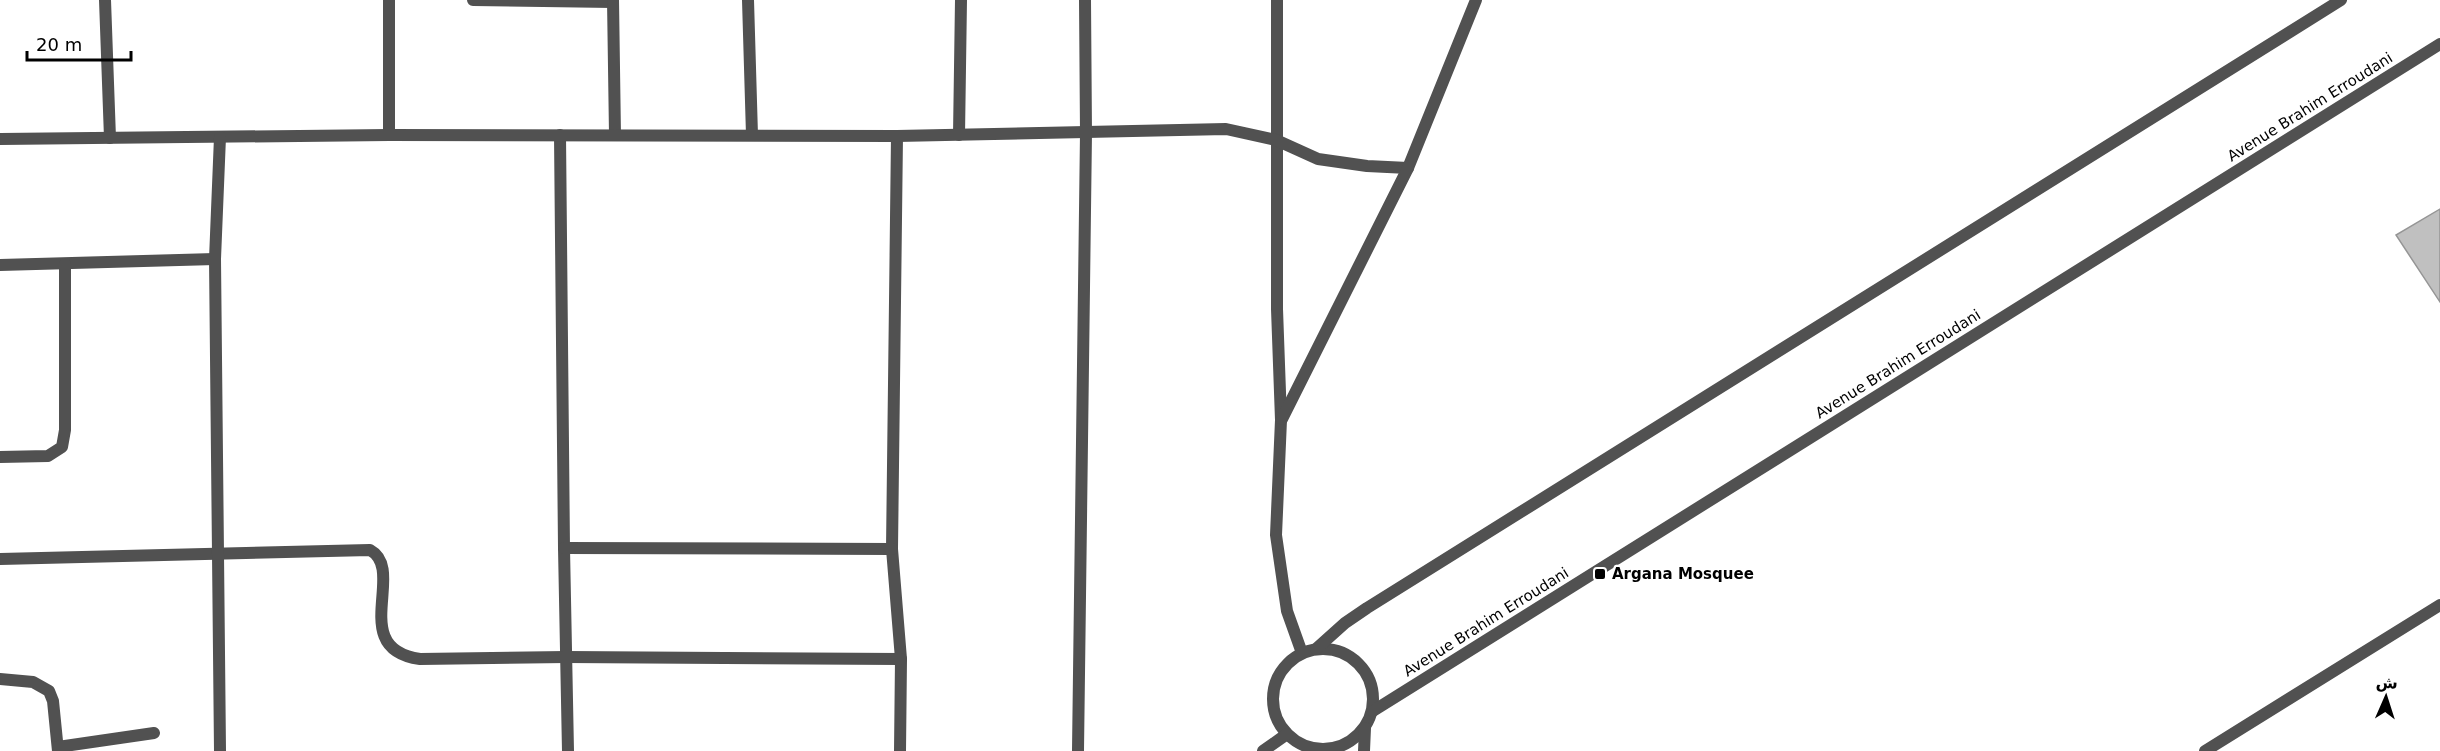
<svg xmlns="http://www.w3.org/2000/svg" width="2440" height="751" font-family="'DejaVu Sans','Noto Sans Arabic',sans-serif">
  <style>
    .building { fill: #c0c0c0; stroke: #959595; stroke-width: 1.5 }
    .lines { fill: none; stroke-linecap: round; stroke-linejoin: round }
    .lane { stroke: #515151; stroke-width: 12 }
    .street { stroke: #515151; stroke-width: 12 }
    .poi-dot { fill: #000; stroke: #fff; stroke-width: 2 }
    .labels { text-anchor: middle; stroke-width: 4.5; stroke-linejoin: round; paint-order: stroke }
    .street-label { font-size: 15px; fill: #000; stroke: #fff }
    .poi-label { font-size: 15px; font-weight: bold; fill: #000; stroke: #fff; text-anchor: start }
  </style>
  <rect width="100%" height="100%" fill="#fff"/>
  <path class="building" d="M2440 209V302L2396 235Z"/>
  <g class="lines">
    <path class="lane" d="M2205 751 2440 605"/>
    <g class="street">
      <path d="M105 0 110 138"/>
      <path d="M473 0 613 2"/>
      <path d="M613 0 615 135"/>
      <path d="M748 0 752 135"/>
      <path d="M1277 0V309L1281 420 1276 535 1287 611 1302 653"/>
      <path d="M389 135V0"/>
      <path d="M560 135 564 548 568 751"/>
      <path d="M959 135 961 0"/>
      <path d="M897 136 892 549 901 659 900 751"/>
      <path d="M0 139 389 135 897 136 1226 129 1276 140 1318 159 1367 166 1408 168"/>
      <path d="M0 265 215 259"/>
      <path d="M1282 419 1408 168 1476 0"/>
      <path d="M0 457 48 456 62 447 65 430V264"/>
      <path d="M564 548 892 549"/>
      <path d="M0 559 370 550C407 570 347 649 420 659L566 657 901 659"/>
      <circle cx="1323" cy="699" r="50"/>
      <path d="M1316 649 1345 623 1367 608 2341 0"/>
      <path d="M0 679 33 682 49 691 53 701 58 751"/>
      <path d="M1373 711 2440 44"/>
      <path d="M58 747 154 733"/>
      <path d="M220 751 215 259 220 137"/>
      <path d="M1078 751 1086 133 1085 0"/>
      <path d="M1263 751 1287 734"/>
      <path d="M1364 751 1365 728"/>
    </g>
  </g>
  <rect class="poi-dot" x="1594" y="568" width="12" height="12" rx="3"/>
  <g class="labels">
    <g class="street-label">
      <text transform="translate(2310 107) rotate(-32)" y="5">Avenue Brahim Erroudani</text>
      <text transform="translate(1898 364) rotate(-32)" y="5">Avenue Brahim Erroudani</text>
      <text transform="translate(1486 622) rotate(-32)" y="5">Avenue Brahim Erroudani</text>
    </g>
    <g class="poi-label">
      <text x="1612" y="579">Argana Mosquee</text>
    </g>
  </g>
  <g transform="translate(2386 697) rotate(3)" stroke="#ffffff" stroke-width="4.5" paint-order="stroke">
  <path d="M0-4.5L10 22L0 15L-10 22Z" fill="#000000"/>
  <text y="-9" font-size="16" font-weight="bold" text-anchor="middle" fill="#000000">ش</text>
  </g>
  <path d="M27 51v9h104v-9" fill="none" stroke="#000000" stroke-width="3"/>
  <text x="36" y="51" font-size="18" fill="#000000" stroke="#ffffff" stroke-width="4.5" paint-order="stroke">20 m</text>
</svg>
